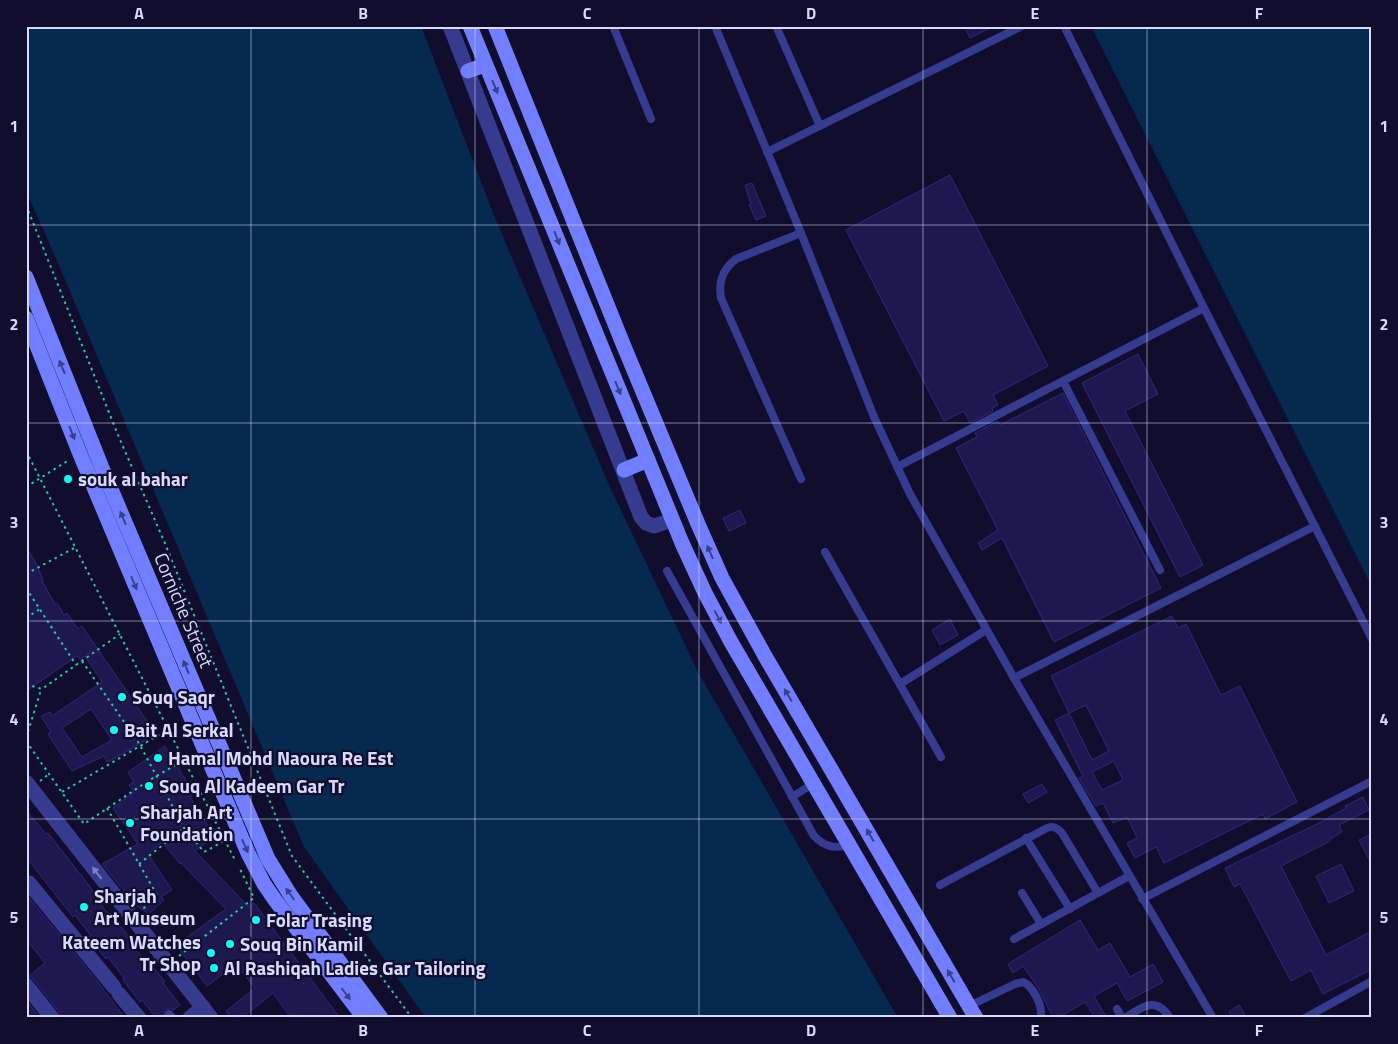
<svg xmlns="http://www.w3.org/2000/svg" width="1398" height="1044" font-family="'Titillium Web',sans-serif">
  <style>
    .water { fill: #05294f }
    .building { fill: #1d184f; stroke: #2e287e; fill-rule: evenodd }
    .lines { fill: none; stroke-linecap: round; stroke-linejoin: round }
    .path { stroke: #23c9ab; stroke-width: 2; stroke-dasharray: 2.5 4; stroke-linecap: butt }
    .lane { stroke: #353c90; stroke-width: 8 }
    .street { stroke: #353c90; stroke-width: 15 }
    .secondary { stroke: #707eff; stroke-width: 15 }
    .oneway { fill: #3b408b }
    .oneway2 { fill: #7f83c2 }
    .grid { fill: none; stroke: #d9daff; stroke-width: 1; stroke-opacity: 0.55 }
    .poi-dot { fill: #05fff9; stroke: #100e2c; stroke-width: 2 }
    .labels { text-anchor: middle; stroke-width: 4.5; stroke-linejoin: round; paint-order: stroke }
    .poi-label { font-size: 19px; font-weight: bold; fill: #d9daff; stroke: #100e2c; text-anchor: start }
    .street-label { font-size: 19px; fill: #d9daff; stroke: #100e2c }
    .neatline { fill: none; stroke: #d9daff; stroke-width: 2 }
    .grid-label { font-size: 16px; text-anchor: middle; font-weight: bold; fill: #d9daff }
  </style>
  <rect width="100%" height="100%" fill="#100e2c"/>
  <g class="water">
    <path d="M26 26H421L495 218 609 485 698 672 898 1018H426L304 847 55 256 26 191Z"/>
    <path d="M1091 26H1372V587Z"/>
  </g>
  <g class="building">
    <path d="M964 26H994L970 38Z"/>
    <path d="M950 175 1048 366 993 395 998 405 992 408 993 411 970 423 964 411 944 421 846 230Z"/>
    <path d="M752 183 766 216 756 220 749 205 751 204 745 185Z"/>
    <path d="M1138 354 1158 394 1125 411 1203 565 1180 577 1082 383Z"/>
    <path d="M1063 393 1161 588 1054 642 1002 538 982 550 978 543 998 530 956 448 977 437 975 433 998 421 1000 425Z"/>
    <path d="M740 510 746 523 729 531 723 518Z"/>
    <path d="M26 546 37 565 43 580 42 581 55 604 57 603 64 615 67 613 78 629 82 626 156 734 112 760 107 762 104 756 72 771 48 734 51 732 41 716 50 712 52 716 102 682 85 656 80 660 77 656 26 691ZM91 709 112 740 82 757 62 728Z"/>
    <path d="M1172 616 1178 628 1186 624 1221 695 1240 686 1297 802 1265 819 1263 814 1164 863 1156 847 1135 858 1127 843 1137 838 1127 817 1113 823 1103 803 1096 806 1086 790 1079 778 1083 776 1055 720 1069 713 1051 676ZM1086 705 1109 751 1092 760 1069 713ZM1114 761 1123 780 1102 790 1092 772Z"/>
    <path d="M950 619 958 635 940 645 932 630Z"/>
    <path d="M165 746 194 794 190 797 208 826 211 824 218 834 195 851 248 906 254 903 340 1018H291L273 993 242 1018H231L226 1011 255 988 236 964 207 986 176 945 226 909 181 863 180 864 162 842 148 854 172 890 161 897 164 900 149 914 135 905 102 864 138 844 113 808 134 792 129 785 134 782 128 772Z"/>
    <path d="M1042 784 1047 792 1028 803 1023 794Z"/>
    <path d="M1363 797 1369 810 1339 825 1342 832 1330 839V841L1281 866 1326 955 1372 931V969L1323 994 1311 970 1291 981 1240 884 1234 887 1225 868 1321 822 1346 808 1345 806Z"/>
    <path d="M26 810 46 834 48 833 98 897 96 898 112 919 114 918 131 939 129 941 145 961 148 960 165 982 163 983 180 1005 173 1010 170 1008 165 1010 164 1018H156L142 1000 140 1002 123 980 124 978 108 957 106 959 89 938 91 936 75 915 73 917 26 857Z"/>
    <path d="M1372 834V865L1359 840Z"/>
    <path d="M1341 864 1354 891 1329 903 1316 876Z"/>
    <path d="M26 894 94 977 125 1018H61L59 1012 33 979 29 976 45 963 26 939Z"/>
    <path d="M1080 920 1098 950 1110 943 1130 977 1153 964 1163 982 1127 1001 1117 983 1094 996 1107 1018H1095L1085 1002 1063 1015 1064 1018H1053L1039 989 1023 966 1013 973 1008 964Z"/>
    <path d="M26 1000 40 1018H26Z"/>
    <path d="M1239 1005 1247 1018H1233L1229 1012Z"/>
  </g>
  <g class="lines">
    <g class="path">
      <path d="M26 205 118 435 164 541 292 856 412 1018"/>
      <path d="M26 451 235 860"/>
      <path d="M26 487 69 460"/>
      <path d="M26 574 76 547"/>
      <path d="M26 588 76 665"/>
      <path d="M26 618 40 609"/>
      <path d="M82 661 140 745 184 828 204 852 224 841"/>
      <path d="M26 684 42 689 120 634"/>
      <path d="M26 738 41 690"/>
      <path d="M26 741 84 824 148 781 184 760"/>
      <path d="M40 781 49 774"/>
      <path d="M62 792 169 729"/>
      <path d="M107 808 157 895 143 909"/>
      <path d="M139 864 184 828"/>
      <path d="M179 956 254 898 240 869"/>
    </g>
    <g class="lane">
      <path d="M613 26 651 119"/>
      <path d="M715 26 801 233 874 417 910 494 1014 678 1213 1018"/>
      <path d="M776 26 820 126"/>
      <path d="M1064 26 1204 308 1372 639"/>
      <path d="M767 152 1022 26"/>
      <path d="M1063 381 1160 570"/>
      <path d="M897 467 1204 308"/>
      <path d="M801 479 721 298C718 281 723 269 736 259L801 233"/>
      <path d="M825 552 941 757"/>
      <path d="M667 571 814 836C825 847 835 849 849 845"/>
      <path d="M1014 678 1315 526"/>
      <path d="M900 684 986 630"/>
      <path d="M792 797 814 783"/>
      <path d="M1026 838 1070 909"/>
      <path d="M940 885 1045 829C1051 825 1057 827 1062 833L1098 893"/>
      <path d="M1022 893 1041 924"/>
      <path d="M1142 899 1372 781"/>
      <path d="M1014 939 1129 876"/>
      <path d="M969 1006 1015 984 1023 982C1033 986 1044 1007 1040 1018"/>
      <path d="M1117 1009 1122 1018"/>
      <path d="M169 1014 173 1018"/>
      <path d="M1125 1018C1142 1007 1156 995 1170 1018"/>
      <path d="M1305 1018 1372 981"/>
    </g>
    <g class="street">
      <path d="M450 26 641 517 646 523 654 526 672 520"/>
      <path d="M26 782 211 1018"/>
      <path d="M29 883 114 987"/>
      <path d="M26 985 52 1018"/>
      <path d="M119 994 139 1018"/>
      <path d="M190 1018 203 1007"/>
    </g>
    <g class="secondary">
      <path d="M470 26 682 543 705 593 731 642 950 1018"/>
      <path d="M495 26 623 344 698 524 722 578 765 656 976 1018"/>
      <path d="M468 71 485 65"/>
      <path d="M26 277 102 468 268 859 291 896 381 1018"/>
      <path d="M26 318 80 454 248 853 264 884 275 900 364 1018"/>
      <path d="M624 470 648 460"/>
    </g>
  </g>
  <defs><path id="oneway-solid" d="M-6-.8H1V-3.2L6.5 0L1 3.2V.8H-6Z" transform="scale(1.25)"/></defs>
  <g class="oneway">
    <use href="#oneway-solid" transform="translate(495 87) rotate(68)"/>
    <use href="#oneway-solid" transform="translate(557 238) rotate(68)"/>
    <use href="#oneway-solid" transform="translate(62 367) rotate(-112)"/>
    <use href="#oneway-solid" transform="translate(618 388) rotate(68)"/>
    <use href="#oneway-solid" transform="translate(72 433) rotate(69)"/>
    <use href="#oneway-solid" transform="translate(123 518) rotate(-113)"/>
    <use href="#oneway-solid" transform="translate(710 552) rotate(-114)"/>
    <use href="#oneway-solid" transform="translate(134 583) rotate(67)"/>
    <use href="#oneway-solid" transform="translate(718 617) rotate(62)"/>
    <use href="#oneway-solid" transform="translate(186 667) rotate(-113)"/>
    <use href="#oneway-solid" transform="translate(788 695) rotate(-120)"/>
    <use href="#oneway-solid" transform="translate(870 835) rotate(-120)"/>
    <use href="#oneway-solid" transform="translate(245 846) rotate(66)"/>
    <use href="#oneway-solid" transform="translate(290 894) rotate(-126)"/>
    <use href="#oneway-solid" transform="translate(951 976) rotate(-120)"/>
    <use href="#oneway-solid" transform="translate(346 994) rotate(53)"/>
  </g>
  <use class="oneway2" href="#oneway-solid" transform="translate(97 873) rotate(-128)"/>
  <path class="grid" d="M251 26V1018M475 26V1018M699 26V1018M923 26V1018M1147 26V1018M26 225H1372M26 423H1372M26 621H1372M26 819H1372"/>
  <g class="poi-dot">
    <circle cx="68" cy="479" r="5"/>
    <circle cx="122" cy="697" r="5"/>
    <circle cx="114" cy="730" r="5"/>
    <circle cx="158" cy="758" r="5"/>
    <circle cx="149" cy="786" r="5"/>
    <circle cx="130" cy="823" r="5"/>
    <circle cx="84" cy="907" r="5"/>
    <circle cx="256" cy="920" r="5"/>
    <circle cx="230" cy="944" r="5"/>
    <circle cx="211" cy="953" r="5"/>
    <circle cx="214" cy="968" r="5"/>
  </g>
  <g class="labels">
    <g class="poi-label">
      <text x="78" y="486">souk al bahar</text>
      <text x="132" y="704">Souq Saqr</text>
      <text x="124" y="737">Bait Al Serkal</text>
      <text x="168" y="765">Hamal Mohd Naoura Re Est</text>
      <text x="159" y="793">Souq Al Kadeem Gar Tr</text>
      <text x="140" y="819">Sharjah Art<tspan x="140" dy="22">Foundation</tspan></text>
      <text x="94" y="903">Sharjah<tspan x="94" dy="22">Art Museum</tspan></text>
      <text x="266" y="927">Folar Trasing</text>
      <text x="201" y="949" text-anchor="end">Kateem Watches<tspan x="201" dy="22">Tr Shop</tspan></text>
      <text x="240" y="951">Souq Bin Kamil</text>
      <text x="224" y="975">Al Rashiqah Ladies Gar Tailoring</text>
    </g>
    <g class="street-label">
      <text transform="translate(184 610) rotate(67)" y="7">Corniche Street</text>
    </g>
  </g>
  <rect width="1398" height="1044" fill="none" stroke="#100e2c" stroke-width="55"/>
  <rect x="28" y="28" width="1342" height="988" class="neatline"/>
  <g class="grid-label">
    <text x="139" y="19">A</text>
    <text x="363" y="19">B</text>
    <text x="587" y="19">C</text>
    <text x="811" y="19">D</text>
    <text x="1035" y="19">E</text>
    <text x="1259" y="19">F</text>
    <text x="14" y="132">1</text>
    <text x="1384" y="132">1</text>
    <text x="14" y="330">2</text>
    <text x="1384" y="330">2</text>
    <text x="14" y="528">3</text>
    <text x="1384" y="528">3</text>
    <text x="14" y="725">4</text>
    <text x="1384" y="725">4</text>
    <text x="14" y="923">5</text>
    <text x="1384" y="923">5</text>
    <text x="139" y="1036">A</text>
    <text x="363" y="1036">B</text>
    <text x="587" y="1036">C</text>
    <text x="811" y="1036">D</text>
    <text x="1035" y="1036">E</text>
    <text x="1259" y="1036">F</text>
  </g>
</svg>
